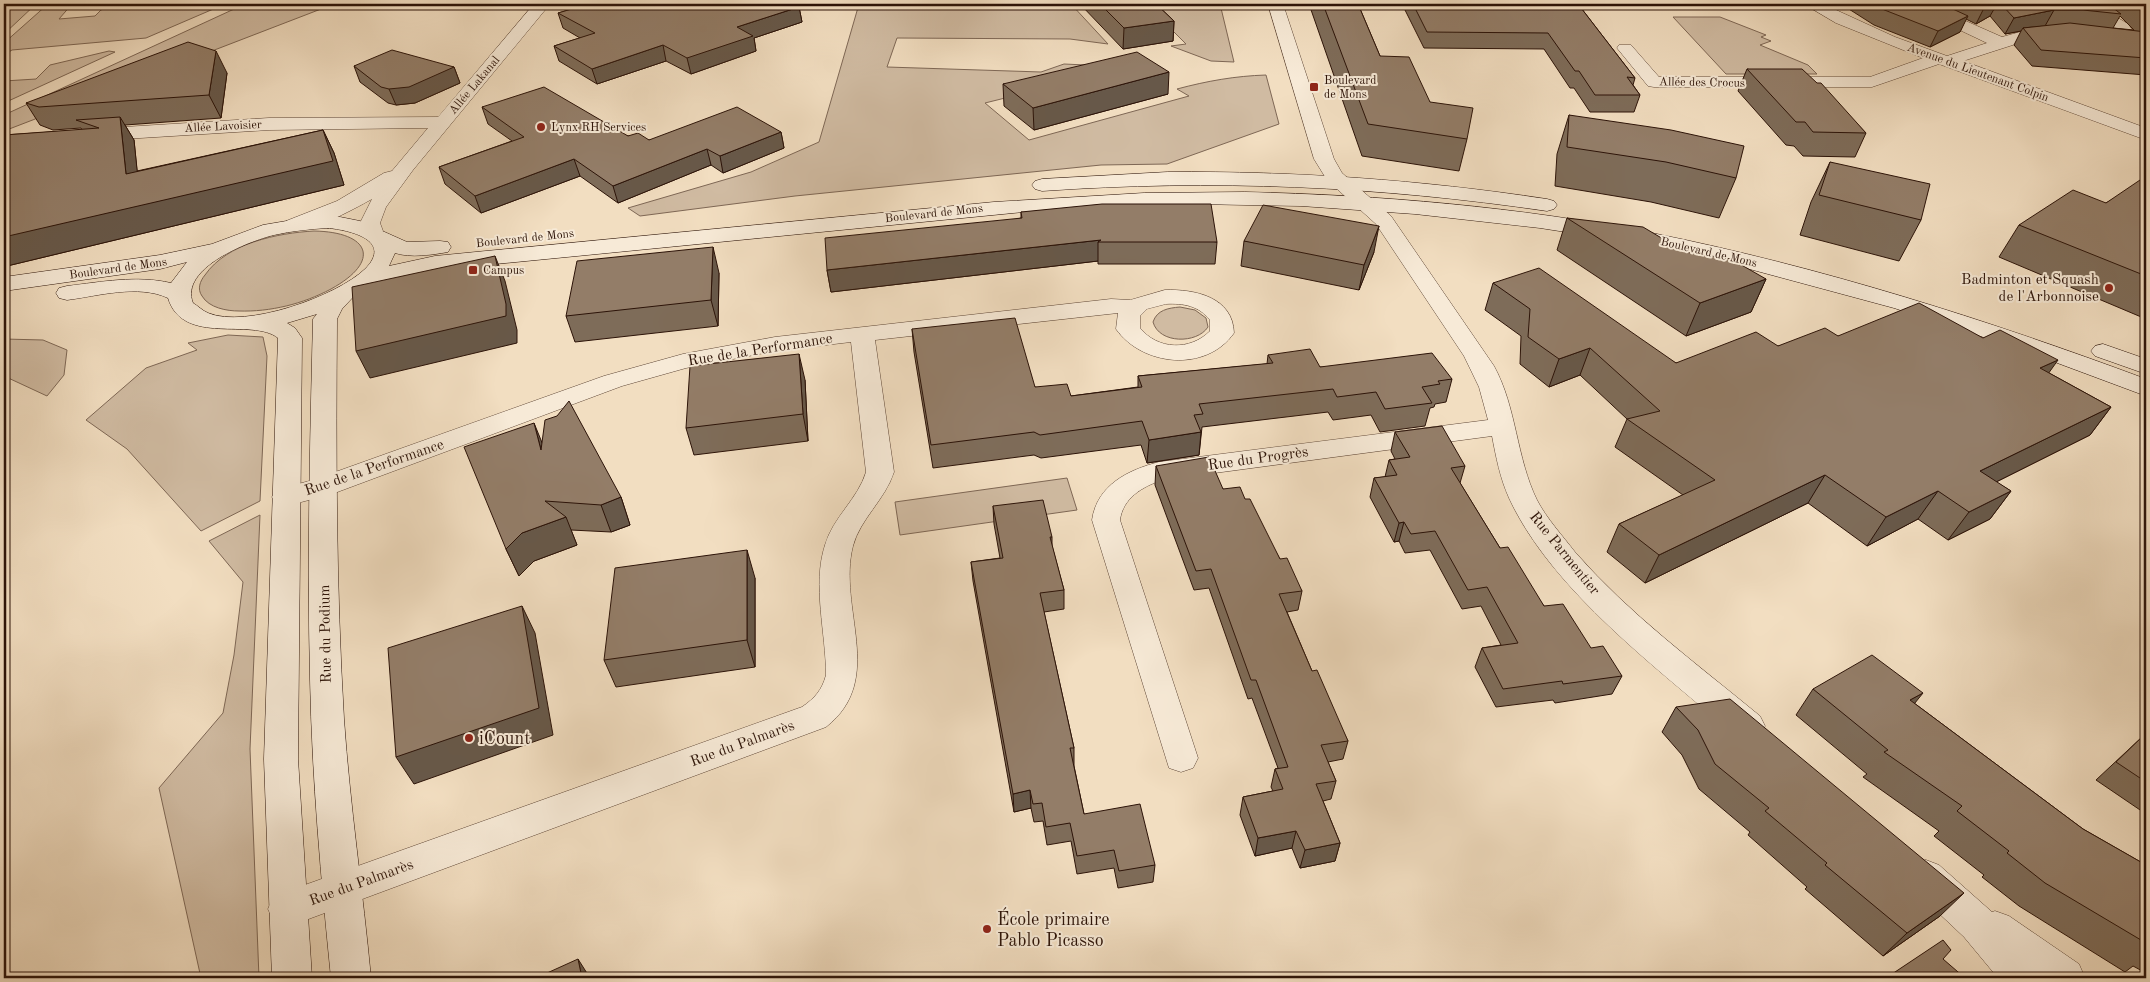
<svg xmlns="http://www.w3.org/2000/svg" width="2150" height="982" font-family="'Old Standard TT',serif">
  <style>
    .green { fill: #d0bba2; stroke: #7e6755 }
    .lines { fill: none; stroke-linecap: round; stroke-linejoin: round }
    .street-casing { stroke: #5e4636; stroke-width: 1 }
    .secondary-casing { stroke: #2c1308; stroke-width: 1 }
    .street { fill: #f7ead7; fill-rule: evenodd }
    .secondary { fill: #f7ead7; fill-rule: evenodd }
    .wall { fill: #7e6c59; stroke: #2c1308; fill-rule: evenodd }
    .shaded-wall { fill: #675849; stroke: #2c1308 }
    .building { fill: #937d68; stroke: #2c1308 }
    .poi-dot { fill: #8f2418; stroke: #f7ead7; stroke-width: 2 }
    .labels { text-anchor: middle; stroke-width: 4; stroke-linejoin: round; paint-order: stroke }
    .far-street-label { font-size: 12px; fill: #2c1308; stroke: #f7ead7 }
    .far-poi-label { font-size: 12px; fill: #2c1308; stroke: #f7ead7; text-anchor: start }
    .poi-label { font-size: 15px; fill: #2c1308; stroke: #f7ead7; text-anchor: end }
    .street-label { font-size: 15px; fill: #2c1308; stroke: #f7ead7 }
    .near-poi-label { font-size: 18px; fill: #2c1308; stroke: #f7ead7; text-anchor: start }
  </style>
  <rect width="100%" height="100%" fill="#f2dec1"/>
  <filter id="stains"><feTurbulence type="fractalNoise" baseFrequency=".004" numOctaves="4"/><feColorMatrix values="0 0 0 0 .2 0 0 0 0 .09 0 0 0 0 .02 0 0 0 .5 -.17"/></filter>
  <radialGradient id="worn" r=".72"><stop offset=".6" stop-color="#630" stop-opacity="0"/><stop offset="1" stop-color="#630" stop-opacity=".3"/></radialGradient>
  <g class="green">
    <path d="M4 4H36L4 34Z"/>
    <path d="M48 4H72L59 19 95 16 101 10 116 5 225 4 146 38 12 50 4 55V43Z"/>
    <path d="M245 4H334L4 131V115Z"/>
    <path d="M859 4H1071L1108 44 1070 39 897 38 887 67 1041 72 1064 64 1130 67 985 103 1029 140 1189 96 1177 89C1207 81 1235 76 1266 75L1279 124 1167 164 1101 165 795 196 640 216 628 208 751 172 819 142Z"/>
    <path d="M1146 4H1220L1234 62 1211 61 1171 46 1186 44Z"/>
    <path d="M1673 17H1720L1766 35 1761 37 1771 41 1760 45 1808 65 1817 74H1726Z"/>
    <path d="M109 51 115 52 4 103V81L36 79 50 65Z"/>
    <path d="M314 231C370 232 382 261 331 289 303 304 270 312 239 311 227 311 209 308 202 296 197 289 200 281 205 275 227 243 278 233 314 231Z"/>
    <path d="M1180 307 1195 310 1206 318 1208 327C1197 344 1159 344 1153 322 1157 310 1168 308 1180 307Z"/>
    <path d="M228 335 263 337 267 356 260 501 201 531 127 449 86 420 146 368 197 350 188 343Z"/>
    <path d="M4 339 43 340 67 350 64 375 47 396 4 376Z"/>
    <path d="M1067 478 1077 510 900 535 895 502Z"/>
    <path d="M260 515 250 749 259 978H201L159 788 223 713 234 655 243 582 209 541Z"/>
  </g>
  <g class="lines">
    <g class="street-casing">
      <g id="street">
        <path d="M534 4H550L413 170 386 207 380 223 383 231 379 235 372 237 365 235 360 223 372 199C352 210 308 235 286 229L283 225 286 221 337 201 384 173 392 171 428 128 269 130 92 141 85 139 83 135 85 131 92 129 269 118 438 117Z"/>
        <path d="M1268 4H1283L1334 159 1342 173 1391 216 1494 366C1517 408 1516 457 1537 500 1547 519 1562 535 1575 552 1629 614 1697 664 1760 716L1765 726 1760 736 1748 740 1736 736C1660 670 1552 591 1509 498 1500 478 1496 457 1492 436L1162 480C1142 487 1123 498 1120 520L1198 758 1193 768 1181 772 1169 768 1092 520C1097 485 1128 470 1159 462L1488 420 1479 387 1464 356 1376 224 1327 180 1314 159Z"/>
        <path d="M1804 4H1823L1895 37 1947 56 1987 43 1924 13 1921 10 1924 7H1934L2002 37 2020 32 2056 28 2062 30 2064 33 2062 36 2022 42 1963 61 2146 128V140L1939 64 1872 87H1654L1648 86 1617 48 1619 45H1631L1659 77H1870L1923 58 1836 23Z"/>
        <path d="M2095 4 2128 24 2139 40 2137 43H2125L2116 30 2090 12 2087 9 2090 6Z"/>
        <path d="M1165 290C1195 289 1233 297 1234 333 1206 373 1142 366 1116 329L1118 313 875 340 894 472C885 500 860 519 853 546 837 608 887 679 826 727L287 927 274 922 268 909 274 896 802 707C815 698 822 690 826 675 826 633 812 585 825 545 833 517 858 499 866 472L851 342 775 351 686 368 622 386 332 494 286 506 276 504 272 497 276 490 313 480 604 376 683 354 775 337 1111 299 1130 300ZM1166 304C1184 303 1199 306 1210 320V331C1190 351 1158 350 1140 328V316L1147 309Z"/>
        <path d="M1926 860 1939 865 1992 912 1995 911 2009 916 2079 964 2085 978H1998L1964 937 1913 889 1907 877 1913 865Z"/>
      </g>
    </g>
    <g class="secondary-casing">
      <g id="secondary">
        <path d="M1168 172C1296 171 1421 180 1547 199L1554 201 1557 205 1554 209 1547 211C1377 186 1213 179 1042 191L1035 189 1032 185 1035 181 1042 179Z"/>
        <path d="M1245 192C1380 195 1519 207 1652 233 1821 267 1985 319 2146 379V396L2017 348 1894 308 1716 260 1630 242 1540 228 1415 214 1301 206 1194 204 1044 210 435 270 403 276 368 288 354 296 342 309 337 319C336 452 336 586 344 719 350 806 363 892 371 978H331C321 879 312 779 310 679 307 559 310 439 313 319L317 314 287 323 295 328 302 338 298 759 312 978H272L264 759 278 338C252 317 183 347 168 298 138 284 98 296 67 300L59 298 56 293 59 288 67 286C102 282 136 275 171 283L187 262 160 269 4 291V277L160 255 212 244 263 225 310 217H340L360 221 407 242 440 241 448 242 451 247 448 252C432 255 410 258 395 253L389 266 435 256 486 251 994 202 1144 193ZM328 228C349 230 394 240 365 269 337 296 246 329 208 313 203 311 198 306 193 303 179 268 249 241 274 235 292 231 310 229 328 228Z"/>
        <path d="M2103 344 2146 359V374L2095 356 2091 351 2095 346Z"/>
      </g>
    </g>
    <use href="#street" class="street"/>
    <use href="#secondary" class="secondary"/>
  </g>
  <g class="wall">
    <path d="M589 4H798L795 5 799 7 802 22 754 38 756 51 691 74 666 61 597 84 559 61 554 46 580 38 563 28 558 13Z"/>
    <path d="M1080 4H1156L1174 21 1173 41 1123 49Z"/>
    <path d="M1309 4H1358L1380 56 1430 102 1467 139 1459 171 1362 156Z"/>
    <path d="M1402 4H1578L1635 78 1633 85 1640 95 1634 112H1590L1574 88H1570L1544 49 1424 48Z"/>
    <path d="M1841 4H2146V75L2032 66 2014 45 2021 31 2005 34 1990 16 1976 24 1966 19 1960 32 1930 47 1874 25ZM2120 16 2134 30 2113 28Z"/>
    <path d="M354 66 454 67 460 83 415 103 396 105 388 103 360 82Z"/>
    <path d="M1747 69 1817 83 1866 133 1855 157 1803 156 1794 146 1786 145 1738 91Z"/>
    <path d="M227 73 221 118 125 125 134 140 137 171 323 130 334 153 344 185 7 266 4 262V135L82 130 81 128 53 130 40 125 26 103Z"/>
    <path d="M1003 84 1168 94 1034 130 1004 106Z"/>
    <path d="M482 107 649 140 781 132 784 148 723 173 711 165 618 203 580 176 481 213 445 184 439 167 512 141 488 124Z"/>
    <path d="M1569 115 1736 178 1719 218 1651 202 1555 186 1557 154Z"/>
    <path d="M1830 162 1921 220 1899 261 1800 235 1811 202Z"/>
    <path d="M2146 180V319L1999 257 2019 225 2106 203Z"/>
    <path d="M1021 212 1217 242 1215 264H1098V261L831 292 827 270 1021 218Z"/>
    <path d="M1567 218 1685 252 1766 279 1751 312 1686 336 1557 250Z"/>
    <path d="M1244 241 1374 252 1359 290 1241 266Z"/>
    <path d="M719 273 718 326 575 342 566 316Z"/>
    <path d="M1493 283 1676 363 1838 336 2049 373 2111 407 2090 435 1996 482 2011 491 1990 519 1948 540 1918 519 1867 546 1808 503 1645 583 1607 552 1619 524 1683 495 1615 447 1627 419 1580 375 1549 387 1520 364 1521 336 1485 310Z"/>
    <path d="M912 329 1035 387 1071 396 1138 387V376L1267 364 1268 355 1320 367 1452 379 1446 402 1435 404 1434 407 1430 408 1425 426 1380 432 1371 415 1333 420 1328 412 1202 427 1199 455 1147 463 1141 445 1041 458 1034 455 933 468 914 352Z"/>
    <path d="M805 380 808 441 694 455 686 428Z"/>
    <path d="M1395 432 1465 466 1460 483 1500 548 1544 606 1622 676 1612 694 1555 703 1553 700 1496 707 1475 667 1482 648 1501 645 1481 606 1462 609 1430 550 1405 553 1399 541 1394 542 1370 497 1374 478 1385 477 1389 460 1395 459 1391 451Z"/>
    <path d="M542 442 621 497 630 525 611 532 571 530 577 545 534 561 519 576 506 549Z"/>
    <path d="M1156 466 1223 489 1245 499 1280 559 1302 591 1298 610 1287 612 1312 671 1348 741 1343 759 1328 762 1336 781 1331 799 1323 801 1340 843 1335 861 1300 868 1292 848 1255 856 1240 815 1243 797 1273 791 1271 787 1275 769 1278 768 1252 698 1248 699 1209 588 1194 590 1155 485Z"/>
    <path d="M993 506 1052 537V546L1064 590V609L1044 612 1074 748V766L1084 814 1155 865 1153 882 1118 888 1114 868 1077 874 1071 841 1047 845 1043 821 1034 822 1031 808 1014 812 973 581 971 562 1000 558 994 524Z"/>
    <path d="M755 578V667L616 687 604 660Z"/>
    <path d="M1813 689 1914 703 2083 829 2146 865V973L2133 966 2125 972 2019 906 1982 877 1984 875 1934 836 1939 831 1863 777 1867 774 1796 715Z"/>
    <path d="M1676 707 1940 916 1883 956 1805 889 1807 887 1748 835 1750 832 1699 789 1682 755 1662 732Z"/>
    <path d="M2142 737 2146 740V814L2096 780Z"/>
  </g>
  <g class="shaded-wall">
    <path d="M1992 4H1997L1990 16 1976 24 1984 8Z"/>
    <path d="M799 7 802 22 754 38 756 51 691 74 687 58 737 27Z"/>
    <path d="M2054 10 2045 26 2023 28 2021 31 2005 34 2014 18Z"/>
    <path d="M1968 16 1960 32 1930 47 1938 31Z"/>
    <path d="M1174 21 1173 41 1123 49 1124 28Z"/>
    <path d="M663 45 666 61 597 84 592 69Z"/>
    <path d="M216 51 227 73 221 118 209 95Z"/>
    <path d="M454 67 460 83 415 103 396 105 389 89Z"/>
    <path d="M1169 72 1168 94 1034 130 1033 108Z"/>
    <path d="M120 117 134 140 140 198 126 174Z"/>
    <path d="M323 130 334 153 344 185 7 266 4 262V237Z"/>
    <path d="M781 132 784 148 723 173 720 156Z"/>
    <path d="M707 149 711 165 618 203 613 186Z"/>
    <path d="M574 159 580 176 481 213 475 196Z"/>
    <path d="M1379 226 1374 252 1359 290 1364 265Z"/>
    <path d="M1101 240 1098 242V261L831 292 827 270Z"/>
    <path d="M713 247 719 273 718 326 711 300Z"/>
    <path d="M495 256 505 281 517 330V343L370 378 356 351Z"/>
    <path d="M1766 279 1751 312 1686 336 1700 303Z"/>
    <path d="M1590 348 1580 375 1549 387 1559 359Z"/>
    <path d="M799 354 805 380 808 441 803 414Z"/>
    <path d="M2058 360 2038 388 2040 368Z"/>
    <path d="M2111 407 2090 435 1960 500 1980 471Z"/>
    <path d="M534 423 545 450H541Z"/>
    <path d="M1201 432 1199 455 1147 463 1149 440Z"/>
    <path d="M1825 475 1808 503 1645 583 1659 555Z"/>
    <path d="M1938 491 1918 519 1867 546 1886 517Z"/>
    <path d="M2011 491 1990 519 1948 540 1969 512Z"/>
    <path d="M621 497 630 525 611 532 601 505Z"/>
    <path d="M566 517 577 545 534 561 519 576 506 549 522 533Z"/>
    <path d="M1404 522 1399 541 1394 542 1399 523Z"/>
    <path d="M747 550 755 578V667L747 640Z"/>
    <path d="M522 606 535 633 553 735 414 784 396 757Z"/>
    <path d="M1923 693 1902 719 1910 700Z"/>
    <path d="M1030 790 1031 808 1014 812 1013 794Z"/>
    <path d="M1296 831 1292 848 1255 856 1258 838Z"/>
    <path d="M1340 843 1335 861 1300 868 1305 850Z"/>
    <path d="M1964 893 1940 916 1883 956 1907 933Z"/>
    <path d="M578 959 590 978H582Z"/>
  </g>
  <g class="building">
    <path d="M589 4H792L799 7 737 27 753 36 687 58 663 45 592 69 554 46 595 33 558 13Z"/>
    <path d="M1100 4H1156L1174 21 1124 28Z"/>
    <path d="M1323 4H1358L1380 56 1409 57 1430 102 1473 108 1467 139 1368 124Z"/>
    <path d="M1413 4H1578L1635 78 1627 77 1640 95H1595L1579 71H1575L1548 33 1427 32Z"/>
    <path d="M1873 4H1942L1968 16 1938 31 1882 9Z"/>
    <path d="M1975 4H1992L1984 8Z"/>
    <path d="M2001 4H2108L2121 14 2083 10H2054L2014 18Z"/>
    <path d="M2134 4H2146V16Z"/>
    <path d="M2070 23 2146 32V58L2041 50 2023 28Z"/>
    <path d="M188 42 216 51 209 95 39 107 26 103Z"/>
    <path d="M392 50 454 67 409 87 389 89 381 87 354 66Z"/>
    <path d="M1137 52 1169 72 1033 108 1003 84Z"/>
    <path d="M1747 69H1802L1817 83H1821L1866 133 1813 132 1805 122H1796Z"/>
    <path d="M544 87 628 136 638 133 649 140 737 107 781 132 720 156 707 149 613 186 574 159 475 196 439 167 524 137 482 107Z"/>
    <path d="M1569 115 1671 130 1744 146 1736 178 1666 162 1567 147Z"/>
    <path d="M120 117 126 174 323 130 333 161 4 237V135L99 128 76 120Z"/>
    <path d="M1830 162 1930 184 1921 220 1819 195Z"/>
    <path d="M2140 180H2146V276L2019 225 2073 190 2106 203Z"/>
    <path d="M1102 204H1211L1217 242H1098L1101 240 827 270 825 238 1022 218 1021 212Z"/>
    <path d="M1263 205 1379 226 1364 265 1244 241Z"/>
    <path d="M1567 218 1643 227 1685 252 1731 259 1766 279 1700 303Z"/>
    <path d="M713 247 711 300 566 316 577 261Z"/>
    <path d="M495 256 506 304V316L356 351 352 287Z"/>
    <path d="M1539 268 1676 363 1756 332 1778 346 1825 328 1838 336 1919 303 1983 338 2000 330 2058 360 2040 368 2111 407 1980 471 2011 491 1969 512 1938 491 1886 517 1825 475 1659 555 1619 524 1715 480 1627 419 1660 411 1590 348 1559 359 1528 337 1530 309 1493 283Z"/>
    <path d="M1015 318 1035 387 1067 384 1071 396 1142 387 1138 376 1273 363 1268 355 1310 349 1320 367 1432 353 1452 379 1438 381 1440 384 1422 387 1432 403 1385 409 1376 392 1337 397 1333 389 1199 404 1203 414 1194 415 1201 432 1149 440 1142 421 1040 435 1034 432 931 445 912 329Z"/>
    <path d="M799 354 803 414 686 428 690 366Z"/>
    <path d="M569 401 621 497 601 505 545 501 566 517 522 533 506 549 464 447 534 423 541 450 545 420 557 416Z"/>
    <path d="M1442 426 1465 466 1451 468 1500 548 1508 547 1544 606 1563 604 1591 648 1603 646 1622 676 1563 684 1562 681 1503 689 1482 648 1518 643 1487 587 1468 590 1435 531 1411 534 1404 522 1399 523 1374 478 1397 475 1389 460 1410 457 1395 432Z"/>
    <path d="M1209 457 1223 489 1240 487 1245 499H1250L1280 559 1287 558 1302 591 1279 594 1312 671 1317 670 1348 741 1321 745 1336 781 1316 784 1340 843 1305 850 1296 831 1258 838 1243 797 1283 789 1275 769 1288 767 1256 680H1251L1211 569 1196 571 1156 466Z"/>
    <path d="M1043 500 1052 537H1050L1064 590 1040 593 1074 748H1070L1084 814 1140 804 1155 865 1119 871 1114 850 1077 856 1070 823 1046 827 1042 803 1033 804 1030 790 1013 794 971 562 1003 558 993 506Z"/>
    <path d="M747 550V640L604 660 615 568Z"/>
    <path d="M522 606 539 708 396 757 388 648Z"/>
    <path d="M1872 655 1923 693 1910 700 2083 829 2146 865V943L2045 883 2007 853 2009 851 1957 811 1962 806 1884 752 1888 750 1813 689Z"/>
    <path d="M1730 699 1964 893 1907 933 1825 865 1827 863 1765 811 1769 808 1715 764 1698 730 1676 707Z"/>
    <path d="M2142 737 2146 740V782L2116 762Z"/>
    <path d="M1943 940 1951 950 1943 959 1965 978H1886Z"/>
    <path d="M578 959 582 978H536Z"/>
    <path d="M462 973 464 978H451Z"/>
  </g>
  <g class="poi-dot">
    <rect x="1309" y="82" width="10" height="10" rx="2.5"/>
    <circle cx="541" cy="127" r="5"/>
    <rect x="468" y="265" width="10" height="10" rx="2.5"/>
    <circle cx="2109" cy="288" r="5"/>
    <circle cx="469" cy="738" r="5"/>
    <circle cx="987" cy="929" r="5"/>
  </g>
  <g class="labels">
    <g class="far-street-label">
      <text transform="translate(1978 72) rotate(20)" y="4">Avenue du Lieutenant Colpin</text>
      <text transform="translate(1702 82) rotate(1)" y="4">Allée des Crocus</text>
      <text transform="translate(474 85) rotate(-50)" y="4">Allée Lakanal</text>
      <text transform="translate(223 126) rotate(-3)" y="4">Allée Lavoisier</text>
      <text transform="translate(934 213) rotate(-6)" y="4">Boulevard de Mons</text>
      <text transform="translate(525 238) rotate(-6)" y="4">Boulevard de Mons</text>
      <text transform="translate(1709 252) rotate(13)" y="4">Boulevard de Mons</text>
      <text transform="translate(118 268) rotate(-8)" y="4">Boulevard de Mons</text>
    </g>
    <g class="far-poi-label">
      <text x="1324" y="84">Boulevard<tspan x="1324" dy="14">de Mons</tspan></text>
      <text x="551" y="131">Lynx RH Services</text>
      <text x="483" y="274">Campus</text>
    </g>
    <g class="poi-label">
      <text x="2099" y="284">Badminton et Squash<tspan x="2099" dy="17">de l'Arbonnoise</tspan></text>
    </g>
    <g class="street-label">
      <text transform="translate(760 349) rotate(-9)" y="5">Rue de la Performance</text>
      <text transform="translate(1258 458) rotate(-8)" y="5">Rue du Progrès</text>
      <text transform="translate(374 467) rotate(-19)" y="5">Rue de la Performance</text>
      <text transform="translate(1565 553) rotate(51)" y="5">Rue Parmentier</text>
      <text transform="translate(325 634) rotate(-91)" y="5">Rue du Podium</text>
      <text transform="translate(742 743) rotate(-20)" y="5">Rue du Palmarès</text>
      <text transform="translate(361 882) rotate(-20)" y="5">Rue du Palmarès</text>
    </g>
    <g class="near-poi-label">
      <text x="479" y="744">iCount</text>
      <text x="997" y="925">École primaire<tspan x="997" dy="21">Pablo Picasso</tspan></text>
    </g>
  </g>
  <rect width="2150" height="982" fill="none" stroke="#f2dec1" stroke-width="20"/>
  <rect x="5" y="5" width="2140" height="972" fill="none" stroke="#2c1308" stroke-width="2.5"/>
  <rect x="10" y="10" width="2130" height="962" fill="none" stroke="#2c1308"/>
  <rect width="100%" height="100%" filter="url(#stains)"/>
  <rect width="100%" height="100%" fill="url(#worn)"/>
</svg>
